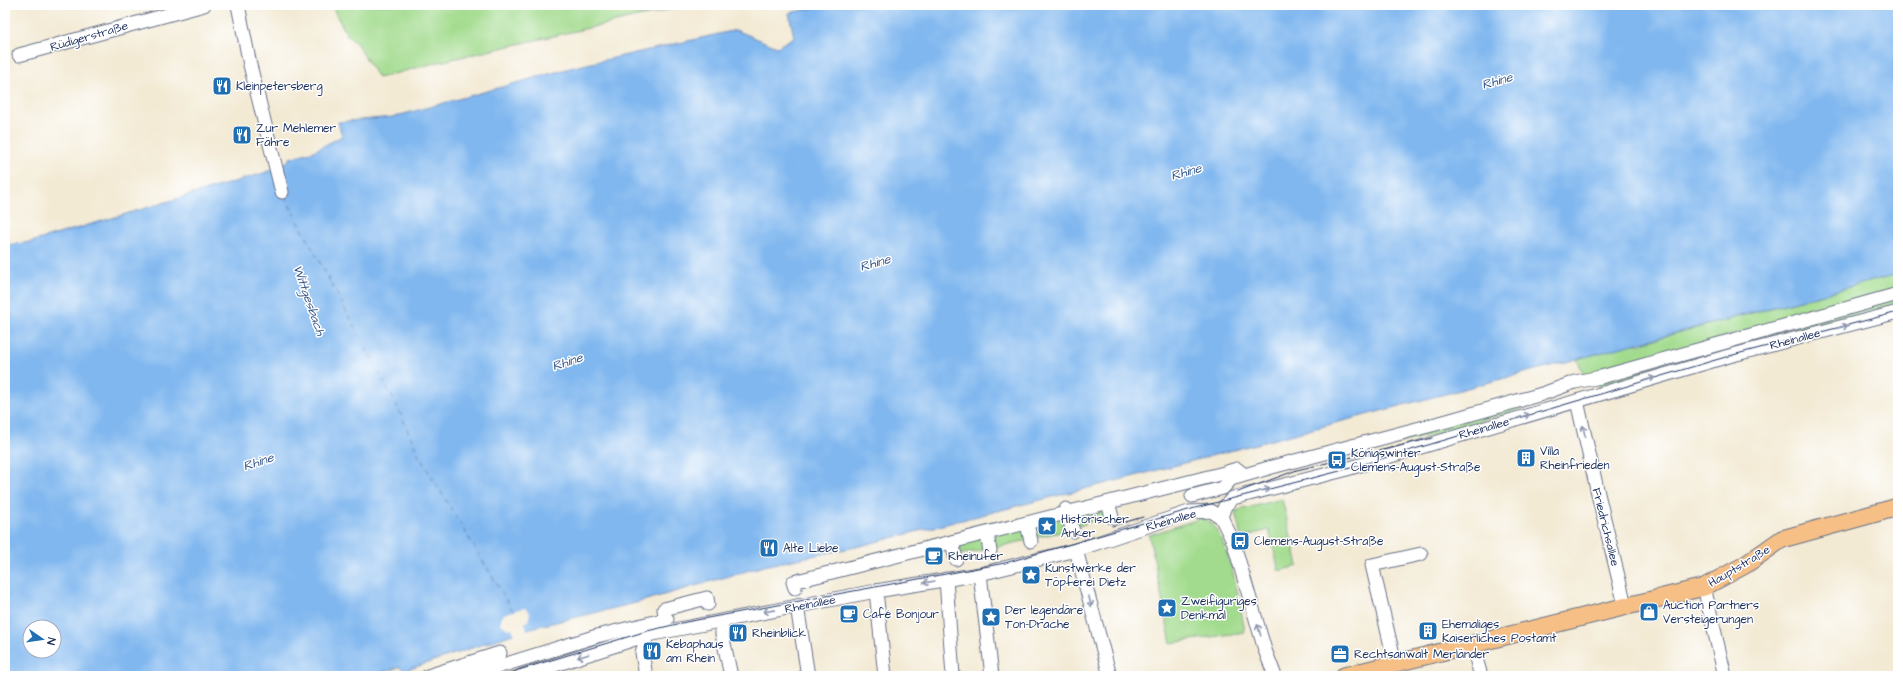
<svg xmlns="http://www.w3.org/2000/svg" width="1903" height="681" font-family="'Architects Daughter',sans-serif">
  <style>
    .green { fill: #a3db8e; stroke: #5f8576 }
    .water { fill: #80b7ef; stroke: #4e73a6; fill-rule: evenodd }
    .pier { fill: #f3ead4 }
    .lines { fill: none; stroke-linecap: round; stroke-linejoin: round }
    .ferry { stroke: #39588a; stroke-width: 1; stroke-dasharray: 5 4; stroke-linecap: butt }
    .minor-casing { stroke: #677087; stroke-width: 15 }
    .major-casing { stroke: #677087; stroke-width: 19 }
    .minor { stroke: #fff; stroke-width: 13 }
    .major { stroke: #f5bf86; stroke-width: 17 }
    .tram { stroke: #1b2f5e; stroke-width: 1 }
    .oneway { stroke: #8d97ae }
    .labels { text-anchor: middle; stroke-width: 3; stroke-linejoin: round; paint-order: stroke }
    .street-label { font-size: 12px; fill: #1b2f5e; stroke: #fff }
    .poi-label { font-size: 12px; fill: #1b2f5e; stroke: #fff; text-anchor: start }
    .water-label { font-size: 13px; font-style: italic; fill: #39588a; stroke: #fff }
  </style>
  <rect width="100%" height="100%" fill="#fff"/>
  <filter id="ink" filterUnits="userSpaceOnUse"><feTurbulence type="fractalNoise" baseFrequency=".025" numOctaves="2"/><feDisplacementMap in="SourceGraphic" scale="8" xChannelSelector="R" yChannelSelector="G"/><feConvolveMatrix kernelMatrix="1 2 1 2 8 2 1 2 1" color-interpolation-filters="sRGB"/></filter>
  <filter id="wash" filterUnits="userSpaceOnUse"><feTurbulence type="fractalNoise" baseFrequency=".012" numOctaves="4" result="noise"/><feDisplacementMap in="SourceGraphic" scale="16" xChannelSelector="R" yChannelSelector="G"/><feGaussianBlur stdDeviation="0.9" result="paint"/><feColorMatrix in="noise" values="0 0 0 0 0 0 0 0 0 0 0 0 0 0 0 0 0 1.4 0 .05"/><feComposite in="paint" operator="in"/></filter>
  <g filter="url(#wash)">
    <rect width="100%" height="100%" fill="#f3ead4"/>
    <g class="green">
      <path d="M331 5H690L439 62 378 78 357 44 347 35Z"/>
      <path d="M1898 274V288L1585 377 1577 359 1633 344H1642L1644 342Z"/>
      <path d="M1898 298V304L1757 341 1598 387V382Z"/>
      <path d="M1542 397 1549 401 1431 435 1389 445 1388 440Z"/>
      <path d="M1282 499 1298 566 1279 571 1269 530 1241 537 1235 511Z"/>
      <path d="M1107 506 1109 515 1076 527 1072 514Z"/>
      <path d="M1061 517 1065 531 1033 538 1030 525Z"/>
      <path d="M1202 518C1208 521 1215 525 1218 532 1233 561 1239 600 1245 632L1171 643 1149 535Z"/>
      <path d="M1025 527 1028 540 992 548 990 536Z"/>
      <path d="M985 536 987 549 958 555 956 544Z"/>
    </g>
    <path class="water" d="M826 5H1898V274L1143 474 860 546 764 566 636 603 531 628 404 671 400 667 372 676H5V245L31 242 264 173 287 162 290 158 314 151 342 136 338 122 393 117 574 67 736 30 777 47 794 37 789 13ZM30 627H54V651H30Z"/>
    <path class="pier" d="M523 608 527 609 530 613 528 621 525 622 527 631 515 635 512 628 508 629 501 624V619L504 614Z"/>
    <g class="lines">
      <path class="ferry" d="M285 197 398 408 418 454 513 611"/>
    </g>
  </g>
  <g filter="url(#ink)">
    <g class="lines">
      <g class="minor-casing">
        <g id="minor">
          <path d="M238 5 250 65 282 192"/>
          <path d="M19 55 204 5"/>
          <path d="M1577 401 1599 498 1625 605"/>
          <path d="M1192 496 1223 488 1231 479 1272 467 1447 421 1542 394 1575 382 1601 377 1898 294"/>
          <path d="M1108 503 1112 517"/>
          <path d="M1066 509 1073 531"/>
          <path d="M1221 517 1225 506 1233 498 1340 471 1729 356 1898 312"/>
          <path d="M1221 517 1233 541 1265 650 1275 676"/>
          <path d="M1027 524 1031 541"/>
          <path d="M987 534 990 551"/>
          <path d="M952 542 956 559"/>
          <path d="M1076 550 1110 676"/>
          <path d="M980 574 992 676"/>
          <path d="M946 579 953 676"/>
          <path d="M1704 587 1725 676"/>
          <path d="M795 588 793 582 1224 473 1237 469 1242 473"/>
          <path d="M876 591 885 676"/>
          <path d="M797 606 808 676"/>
          <path d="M665 615 664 609 707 598 708 604"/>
          <path d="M722 621V634L731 676"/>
          <path d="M1472 644 1481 676"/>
          <path d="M1395 663 1372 565 1421 554"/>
          <path d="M428 676 500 653"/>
          <path d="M468 676 597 636 667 619"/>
          <path d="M521 676 647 635 876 591 980 574 1076 550 1189 512 1211 511 1221 517"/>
          <path d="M646 676 642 653 647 635"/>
        </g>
      </g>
      <g class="major-casing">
        <path id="major" d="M1344 676 1704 587 1745 565 1782 539 1898 507"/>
      </g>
      <use href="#minor" class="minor"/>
      <use href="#major" class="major"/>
      <g class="tram">
        <path d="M1238 492 1297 470 1433 438"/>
        <path d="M1112 526 1143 517"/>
        <path d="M499 676 647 631 686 622 1005 563 1195 508 1340 471 1729 356 1898 312"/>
      </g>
    </g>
    <defs><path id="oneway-shaft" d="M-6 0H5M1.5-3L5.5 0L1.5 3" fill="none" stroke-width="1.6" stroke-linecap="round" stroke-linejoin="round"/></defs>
    <g class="oneway">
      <use href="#oneway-shaft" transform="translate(1842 327) rotate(-15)"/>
      <use href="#oneway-shaft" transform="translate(1649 379) rotate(-16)"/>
      <use href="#oneway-shaft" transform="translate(1524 416) rotate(-17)"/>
      <use href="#oneway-shaft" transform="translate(1584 431) rotate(-102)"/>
      <use href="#oneway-shaft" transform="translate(1264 490) rotate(-14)"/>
      <use href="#oneway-shaft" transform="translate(929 582) rotate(170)"/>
      <use href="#oneway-shaft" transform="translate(1090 601) rotate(75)"/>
      <use href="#oneway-shaft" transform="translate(769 611) rotate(169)"/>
      <use href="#oneway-shaft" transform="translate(1259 630) rotate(-107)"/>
      <use href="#oneway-shaft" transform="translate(583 656) rotate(163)"/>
    </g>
  </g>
  <defs>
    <g id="restaurant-square" transform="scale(1)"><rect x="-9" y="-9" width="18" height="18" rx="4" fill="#1f6fb2" stroke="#fff"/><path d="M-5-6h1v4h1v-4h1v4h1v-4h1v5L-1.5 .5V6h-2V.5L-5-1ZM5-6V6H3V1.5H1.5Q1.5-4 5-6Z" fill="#fff"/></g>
    <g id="building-square" transform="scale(1)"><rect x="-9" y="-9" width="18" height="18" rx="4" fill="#1f6fb2" stroke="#fff"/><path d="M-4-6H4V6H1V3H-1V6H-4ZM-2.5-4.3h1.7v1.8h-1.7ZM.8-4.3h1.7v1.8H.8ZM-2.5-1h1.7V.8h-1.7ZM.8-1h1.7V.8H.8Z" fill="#fff"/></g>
    <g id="bus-square" transform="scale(1)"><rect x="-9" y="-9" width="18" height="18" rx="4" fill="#1f6fb2" stroke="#fff"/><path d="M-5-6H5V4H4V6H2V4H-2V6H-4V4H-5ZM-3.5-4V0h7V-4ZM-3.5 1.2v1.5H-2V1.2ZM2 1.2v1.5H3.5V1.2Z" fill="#fff"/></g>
    <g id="sight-square" transform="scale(1)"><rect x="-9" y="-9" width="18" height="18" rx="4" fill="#1f6fb2" stroke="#fff"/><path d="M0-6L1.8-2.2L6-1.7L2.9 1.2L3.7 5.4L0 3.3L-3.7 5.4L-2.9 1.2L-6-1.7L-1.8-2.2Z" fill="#fff"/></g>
    <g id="cafe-square" transform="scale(1)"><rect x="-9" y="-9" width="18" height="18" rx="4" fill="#1f6fb2" stroke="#fff"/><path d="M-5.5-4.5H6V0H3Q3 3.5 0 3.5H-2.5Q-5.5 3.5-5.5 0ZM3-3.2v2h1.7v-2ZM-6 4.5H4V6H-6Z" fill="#fff"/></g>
    <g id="shop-square" transform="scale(1)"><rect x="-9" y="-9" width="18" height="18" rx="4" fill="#1f6fb2" stroke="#fff"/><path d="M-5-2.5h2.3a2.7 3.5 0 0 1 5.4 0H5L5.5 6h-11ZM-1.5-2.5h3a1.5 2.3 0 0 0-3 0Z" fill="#fff"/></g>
    <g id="office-square" transform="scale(1)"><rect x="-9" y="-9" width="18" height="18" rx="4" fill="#1f6fb2" stroke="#fff"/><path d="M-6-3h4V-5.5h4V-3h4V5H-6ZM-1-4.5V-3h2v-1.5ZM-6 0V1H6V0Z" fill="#fff"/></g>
  </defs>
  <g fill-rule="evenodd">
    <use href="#restaurant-square" x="222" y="86"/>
    <use href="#restaurant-square" x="242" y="135"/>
    <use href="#building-square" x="1526" y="458"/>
    <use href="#bus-square" x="1337" y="460"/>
    <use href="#sight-square" x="1047" y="526"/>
    <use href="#bus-square" x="1240" y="541"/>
    <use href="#restaurant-square" x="769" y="548"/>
    <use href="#cafe-square" x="934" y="556"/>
    <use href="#sight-square" x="1031" y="575"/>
    <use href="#sight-square" x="1167" y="608"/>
    <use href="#shop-square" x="1649" y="612"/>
    <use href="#cafe-square" x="849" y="614"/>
    <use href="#sight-square" x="991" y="617"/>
    <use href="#building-square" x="1428" y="631"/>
    <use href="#restaurant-square" x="738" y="633"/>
    <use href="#restaurant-square" x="652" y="651"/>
    <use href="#office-square" x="1340" y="654"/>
  </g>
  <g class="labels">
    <g class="street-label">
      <text transform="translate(89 36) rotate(-16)" y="4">Rüdigerstraße</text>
      <text transform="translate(1795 339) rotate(-15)" y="4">Rheinallee</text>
      <text transform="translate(1484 428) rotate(-16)" y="4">Rheinallee</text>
      <text transform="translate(1171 520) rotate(-16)" y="4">Rheinallee</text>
      <text transform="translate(1606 527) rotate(76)" y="4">Friedrichsallee</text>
      <text transform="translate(1739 566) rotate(-31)" y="4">Hauptstraße</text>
      <text transform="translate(810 604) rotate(-11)" y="4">Rheinallee</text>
    </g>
    <g class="poi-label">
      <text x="236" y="90">Kleinpetersberg</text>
      <text x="256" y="132">Zur Mehlemer<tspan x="256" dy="14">Fähre</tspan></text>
      <text x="1540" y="455">Villa<tspan x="1540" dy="14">Rheinfrieden</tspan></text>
      <text x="1351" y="457">Königswinter<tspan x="1351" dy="14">Clemens-August-Straße</tspan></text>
      <text x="1061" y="523">Historischer<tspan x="1061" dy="14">Anker</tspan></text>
      <text x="1254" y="545">Clemens-August-Straße</text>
      <text x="783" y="552">Alte Liebe</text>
      <text x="948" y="560">Rheinufer</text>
      <text x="1045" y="572">Kunstwerke der<tspan x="1045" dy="14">Töpferei Dietz</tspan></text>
      <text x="1181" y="605">Zweifiguriges<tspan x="1181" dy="14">Denkmal</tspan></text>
      <text x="1663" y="609">Auction Partners<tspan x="1663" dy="14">Versteigerungen</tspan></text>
      <text x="1005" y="614">Der legendäre<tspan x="1005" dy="14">Ton-Drache</tspan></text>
      <text x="863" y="618">Café Bonjour</text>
      <text x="1442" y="628">Ehemaliges<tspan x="1442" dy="14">Kaiserliches Postamt</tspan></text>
      <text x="752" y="637">Rheinblick</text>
      <text x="666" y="648">Kebaphaus<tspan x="666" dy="14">am Rhein</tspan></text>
      <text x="1354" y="658">Rechtsanwalt Merländer</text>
    </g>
    <g class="water-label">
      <text transform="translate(1497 80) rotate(-16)" y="5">Rhine</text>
      <text transform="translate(1186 171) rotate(-16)" y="5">Rhine</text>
      <text transform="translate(875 262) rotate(-16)" y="5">Rhine</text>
      <text transform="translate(310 300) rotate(71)" y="5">Wittgesbach</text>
      <text transform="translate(567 361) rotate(-18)" y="5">Rhine</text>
      <text transform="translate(258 461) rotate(-18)" y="5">Rhine</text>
    </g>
  </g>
  <rect width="1903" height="681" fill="none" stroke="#fff" stroke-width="20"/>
  <g transform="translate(42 639) rotate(103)"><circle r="19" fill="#ffffff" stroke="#a4acbf"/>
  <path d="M0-3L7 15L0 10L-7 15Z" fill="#1f6fb2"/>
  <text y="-6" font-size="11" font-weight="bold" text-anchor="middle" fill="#1b2f5e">N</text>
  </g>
</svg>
